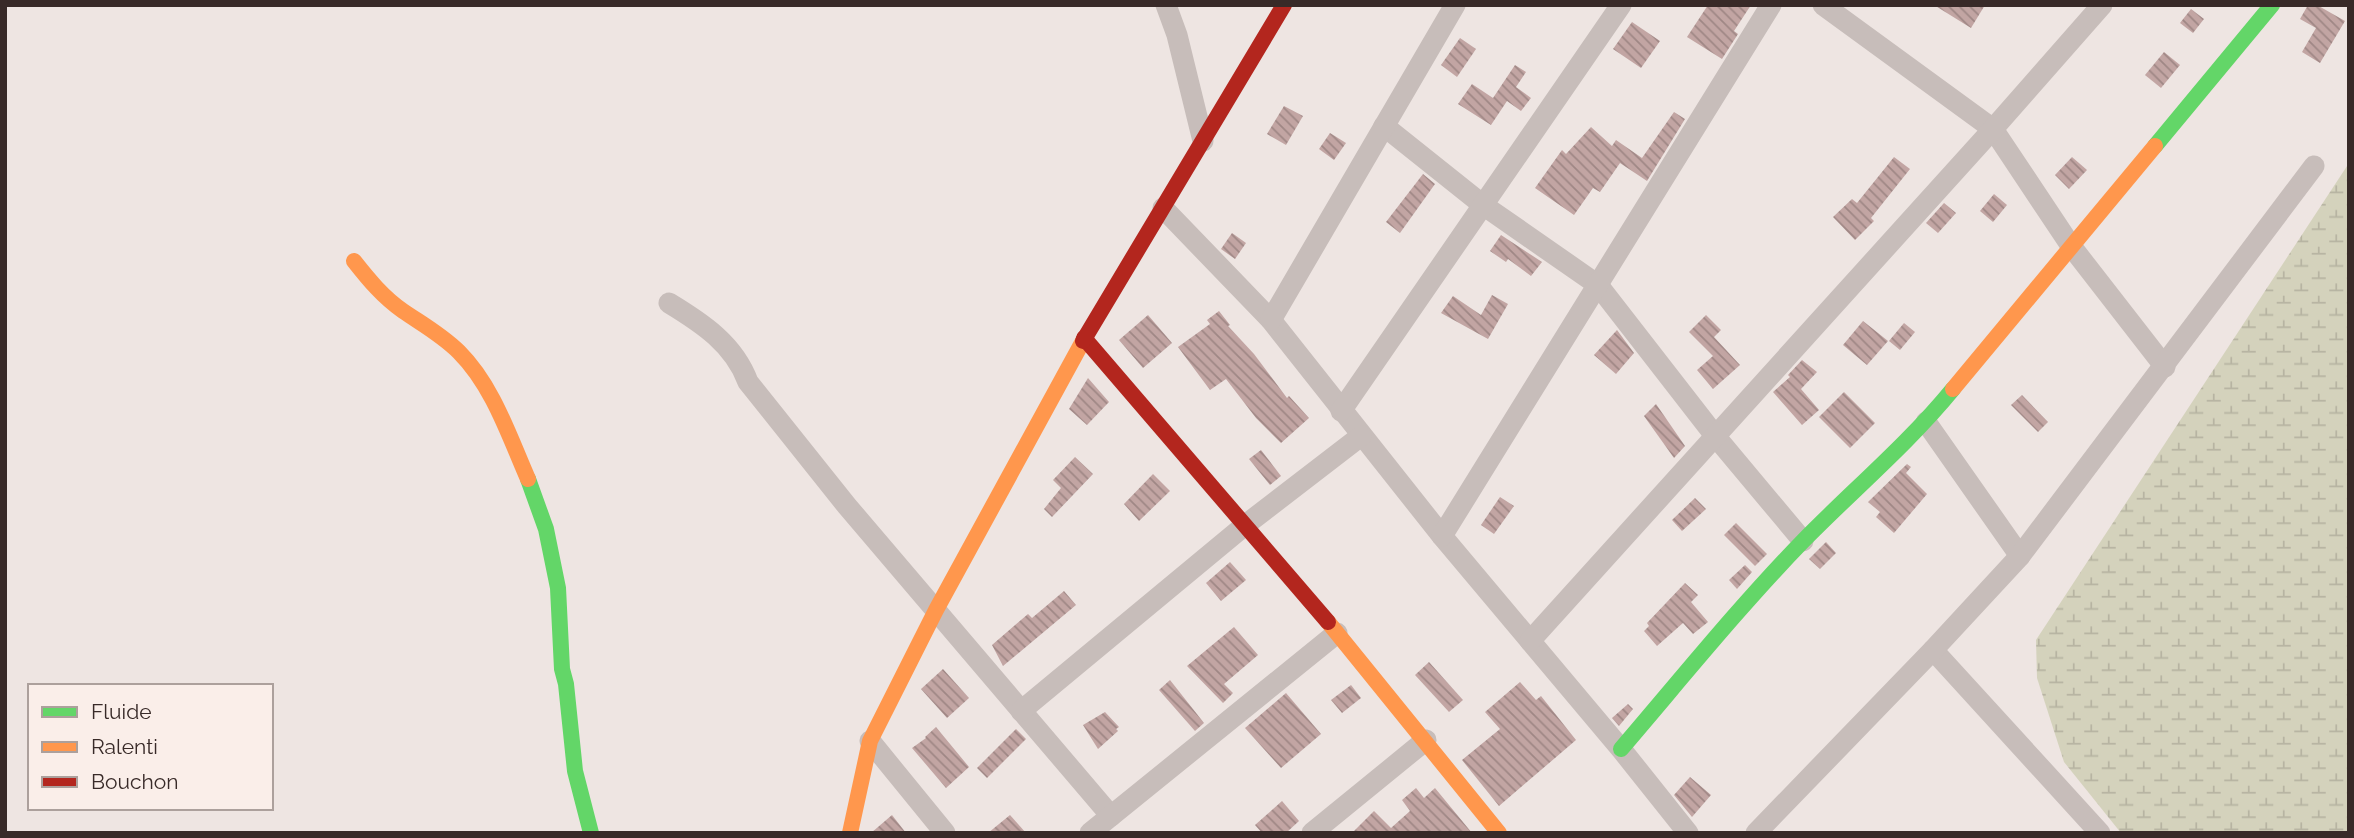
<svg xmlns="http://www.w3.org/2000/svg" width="2354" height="838" font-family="Raleway,sans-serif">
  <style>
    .wetland { fill: url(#wetland-marsh) }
    .building { fill: url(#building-back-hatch) }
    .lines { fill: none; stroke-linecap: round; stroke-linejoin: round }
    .street { stroke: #c7bdba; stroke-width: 21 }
    .fast { stroke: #63d668; stroke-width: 16 }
    .slow { stroke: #ff974d; stroke-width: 16 }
    .jam { stroke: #b3261e; stroke-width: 16 }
  </style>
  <defs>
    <pattern id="wetland-marsh" width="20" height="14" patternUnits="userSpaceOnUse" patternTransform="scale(1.75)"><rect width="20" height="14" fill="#d4d2bc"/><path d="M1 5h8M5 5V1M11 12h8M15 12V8" fill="none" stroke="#b7b4a2"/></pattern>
    <pattern id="building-back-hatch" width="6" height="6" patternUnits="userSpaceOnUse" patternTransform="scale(1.75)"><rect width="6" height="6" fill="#c2a5a3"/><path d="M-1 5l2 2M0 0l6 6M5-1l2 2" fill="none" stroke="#9f8785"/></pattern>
  </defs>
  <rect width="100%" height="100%" fill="#eee5e2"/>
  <path class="wetland" d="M2349 163V833H2121L2064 762 2037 678 2036 640Z"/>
  <g class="building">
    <path d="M1708 5H1751L1734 31 1738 34 1722 59 1687 37Z"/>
    <path d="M1934 5H1985L1971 28Z"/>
    <path d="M2308 5H2317L2345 21 2320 63 2302 52 2316 28 2300 19Z"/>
    <path d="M2191 9 2204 19 2193 33 2180 23Z"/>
    <path d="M1632 22 1660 41 1641 68 1613 49Z"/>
    <path d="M1460 38 1476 49 1457 77 1441 65Z"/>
    <path d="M2164 52 2180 65 2161 88 2145 75Z"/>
    <path d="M1515 65 1526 72 1516 87 1531 98 1521 111 1507 101 1491 125 1458 104 1472 84 1493 98Z"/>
    <path d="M1284 106 1303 116 1286 145 1267 134Z"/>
    <path d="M1674 112 1685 119 1647 181 1620 163 1600 192 1593 188 1574 215 1535 188 1562 150 1566 154 1591 127 1612 146 1616 140 1642 158Z"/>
    <path d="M1330 133 1346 143 1334 160 1319 149Z"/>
    <path d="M1894 157 1910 169 1871 218 1874 221 1855 240 1833 217 1852 199 1857 203Z"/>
    <path d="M2072 157 2087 170 2069 189 2055 175Z"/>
    <path d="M1423 174 1435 184 1400 233 1386 222Z"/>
    <path d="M1994 194 2007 205 1993 222 1980 211Z"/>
    <path d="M1944 203 1956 213 1938 233 1926 223Z"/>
    <path d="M1232 233 1246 243 1235 259 1221 249Z"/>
    <path d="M1501 235 1542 262 1531 276 1508 259 1506 262 1490 251Z"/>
    <path d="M1492 295 1508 304 1488 339 1441 313 1453 296 1481 315Z"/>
    <path d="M1219 311 1230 325 1228 326 1254 354 1287 398 1289 396 1309 418 1281 443 1256 418 1226 379 1210 390 1178 347 1210 324 1207 320Z"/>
    <path d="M1148 315 1172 343 1143 368 1119 340Z"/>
    <path d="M1706 315 1721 330 1714 337 1740 365 1713 389 1697 370 1713 356 1689 332Z"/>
    <path d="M1863 321 1888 341 1867 365 1843 345Z"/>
    <path d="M1904 323 1915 332 1900 350 1889 341Z"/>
    <path d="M1617 330 1634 353 1616 374 1594 355Z"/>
    <path d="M1802 360 1817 372 1801 389 1819 410 1802 425 1773 392 1790 377 1788 375Z"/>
    <path d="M1088 378 1109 402 1087 425 1069 409Z"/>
    <path d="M1844 392 1875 423 1850 448 1819 417Z"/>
    <path d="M2022 395 2048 422 2038 432 2011 405Z"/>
    <path d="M1656 404 1685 446 1674 458 1644 416Z"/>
    <path d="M1261 450 1281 476 1270 485 1249 459Z"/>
    <path d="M1075 457 1093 474 1052 517 1044 509 1061 488 1053 480Z"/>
    <path d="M1907 464 1911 467 1906 473 1927 494 1894 533 1876 517 1880 512 1868 502Z"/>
    <path d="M1153 474 1170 491 1139 521 1124 504Z"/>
    <path d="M1500 497 1514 506 1494 534 1481 525Z"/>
    <path d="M1695 498 1706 509 1682 531 1672 520Z"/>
    <path d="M1736 523 1767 554 1755 566 1724 535Z"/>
    <path d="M1826 542 1836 553 1820 569 1809 559Z"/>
    <path d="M1230 562 1246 580 1221 601 1206 583Z"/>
    <path d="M1745 565 1752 572 1737 589 1729 580Z"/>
    <path d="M1685 583 1698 595 1691 602 1708 622 1693 634 1683 623 1657 646 1644 631 1649 626 1647 623Z"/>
    <path d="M1064 591 1076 605 1003 666 992 645 1028 614 1032 618Z"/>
    <path d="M1234 627 1258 655 1224 684 1233 693 1223 703 1187 666Z"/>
    <path d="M1429 662 1463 700 1449 712 1415 675Z"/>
    <path d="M943 669 969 698 947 718 921 689Z"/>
    <path d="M1170 680 1204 723 1195 731 1159 690Z"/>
    <path d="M1520 682 1536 700 1541 696 1576 740 1499 806 1462 760 1500 729 1485 712Z"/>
    <path d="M1351 685 1361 698 1342 713 1331 700Z"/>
    <path d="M1286 693 1321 734 1281 768 1245 728Z"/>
    <path d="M1628 704 1633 709 1619 726 1612 718Z"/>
    <path d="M1105 712 1119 727 1116 729 1118 731 1098 749 1083 725Z"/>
    <path d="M936 727 969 767 946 788 912 748 926 738 925 737Z"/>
    <path d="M1016 729 1026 739 987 778 977 768Z"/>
    <path d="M1690 777 1711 795 1692 817 1674 795Z"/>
    <path d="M1416 788 1424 798 1435 788 1472 833H1352L1374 811 1391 828 1410 811 1402 800Z"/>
    <path d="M1282 801 1299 821 1286 833H1262L1255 825Z"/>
    <path d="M892 815 906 833H871Z"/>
    <path d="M1010 815 1026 833H988Z"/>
  </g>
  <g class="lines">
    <g class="street">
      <path d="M1166 5 1177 35 1203 141"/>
      <path d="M1823 5 1993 129 2071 246 2165 367"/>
      <path d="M1384 126 1483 205 1598 285 1716 437 1803 541"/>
      <path d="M1163 208 1271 320 1442 536 1621 749 1688 833"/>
      <path d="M669 303C702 323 734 344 748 382L847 506 1111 816"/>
      <path d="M1271 320 1455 5"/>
      <path d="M1341 411 1621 5"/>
      <path d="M1926 422 2020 556"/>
      <path d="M1442 536 1771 5"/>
      <path d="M1530 641 1993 129 2102 5"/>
      <path d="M1933 650 2100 833"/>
      <path d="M1021 711 1244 526 1361 436"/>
      <path d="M870 741 945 833"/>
      <path d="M1090 833 1337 633"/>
      <path d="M1312 833 1426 740"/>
      <path d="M1756 833 1933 650 2020 556 2314 166"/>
    </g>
    <g class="fast">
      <path d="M2155 146 2272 5"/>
      <path d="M528 479 546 529 558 588 562 669 566 684 575 771 591 833"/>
      <path d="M1621 749C1681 679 1739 607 1803 541 1853 490 1908 444 1953 389"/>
    </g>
    <g class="slow">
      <path d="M354 261C369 280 383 297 403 311 422 324 442 335 459 352 493 386 509 436 528 479"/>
      <path d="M1953 389 2155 146"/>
      <path d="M1328 622 1499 833"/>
      <path d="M850 833 870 741 936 610 1083 341"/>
    </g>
    <g class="jam">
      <path d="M1084 338 1328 622"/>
      <path d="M1083 341 1284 5"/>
    </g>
  </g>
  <rect width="2354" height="838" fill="none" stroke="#382a28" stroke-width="14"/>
  <rect x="28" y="684" width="245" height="126" fill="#faeee9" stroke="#aca09c" stroke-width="2"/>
  <rect x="42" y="707" width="35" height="10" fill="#63d668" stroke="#aca09c" stroke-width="2"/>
  <text x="91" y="719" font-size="21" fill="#382a28">Fluide</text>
  <rect x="42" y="742" width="35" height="10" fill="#ff974d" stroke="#aca09c" stroke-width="2"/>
  <text x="91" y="754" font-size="21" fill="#382a28">Ralenti</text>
  <rect x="42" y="777" width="35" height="10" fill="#b3261e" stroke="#aca09c" stroke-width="2"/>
  <text x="91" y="789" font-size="21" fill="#382a28">Bouchon</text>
</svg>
